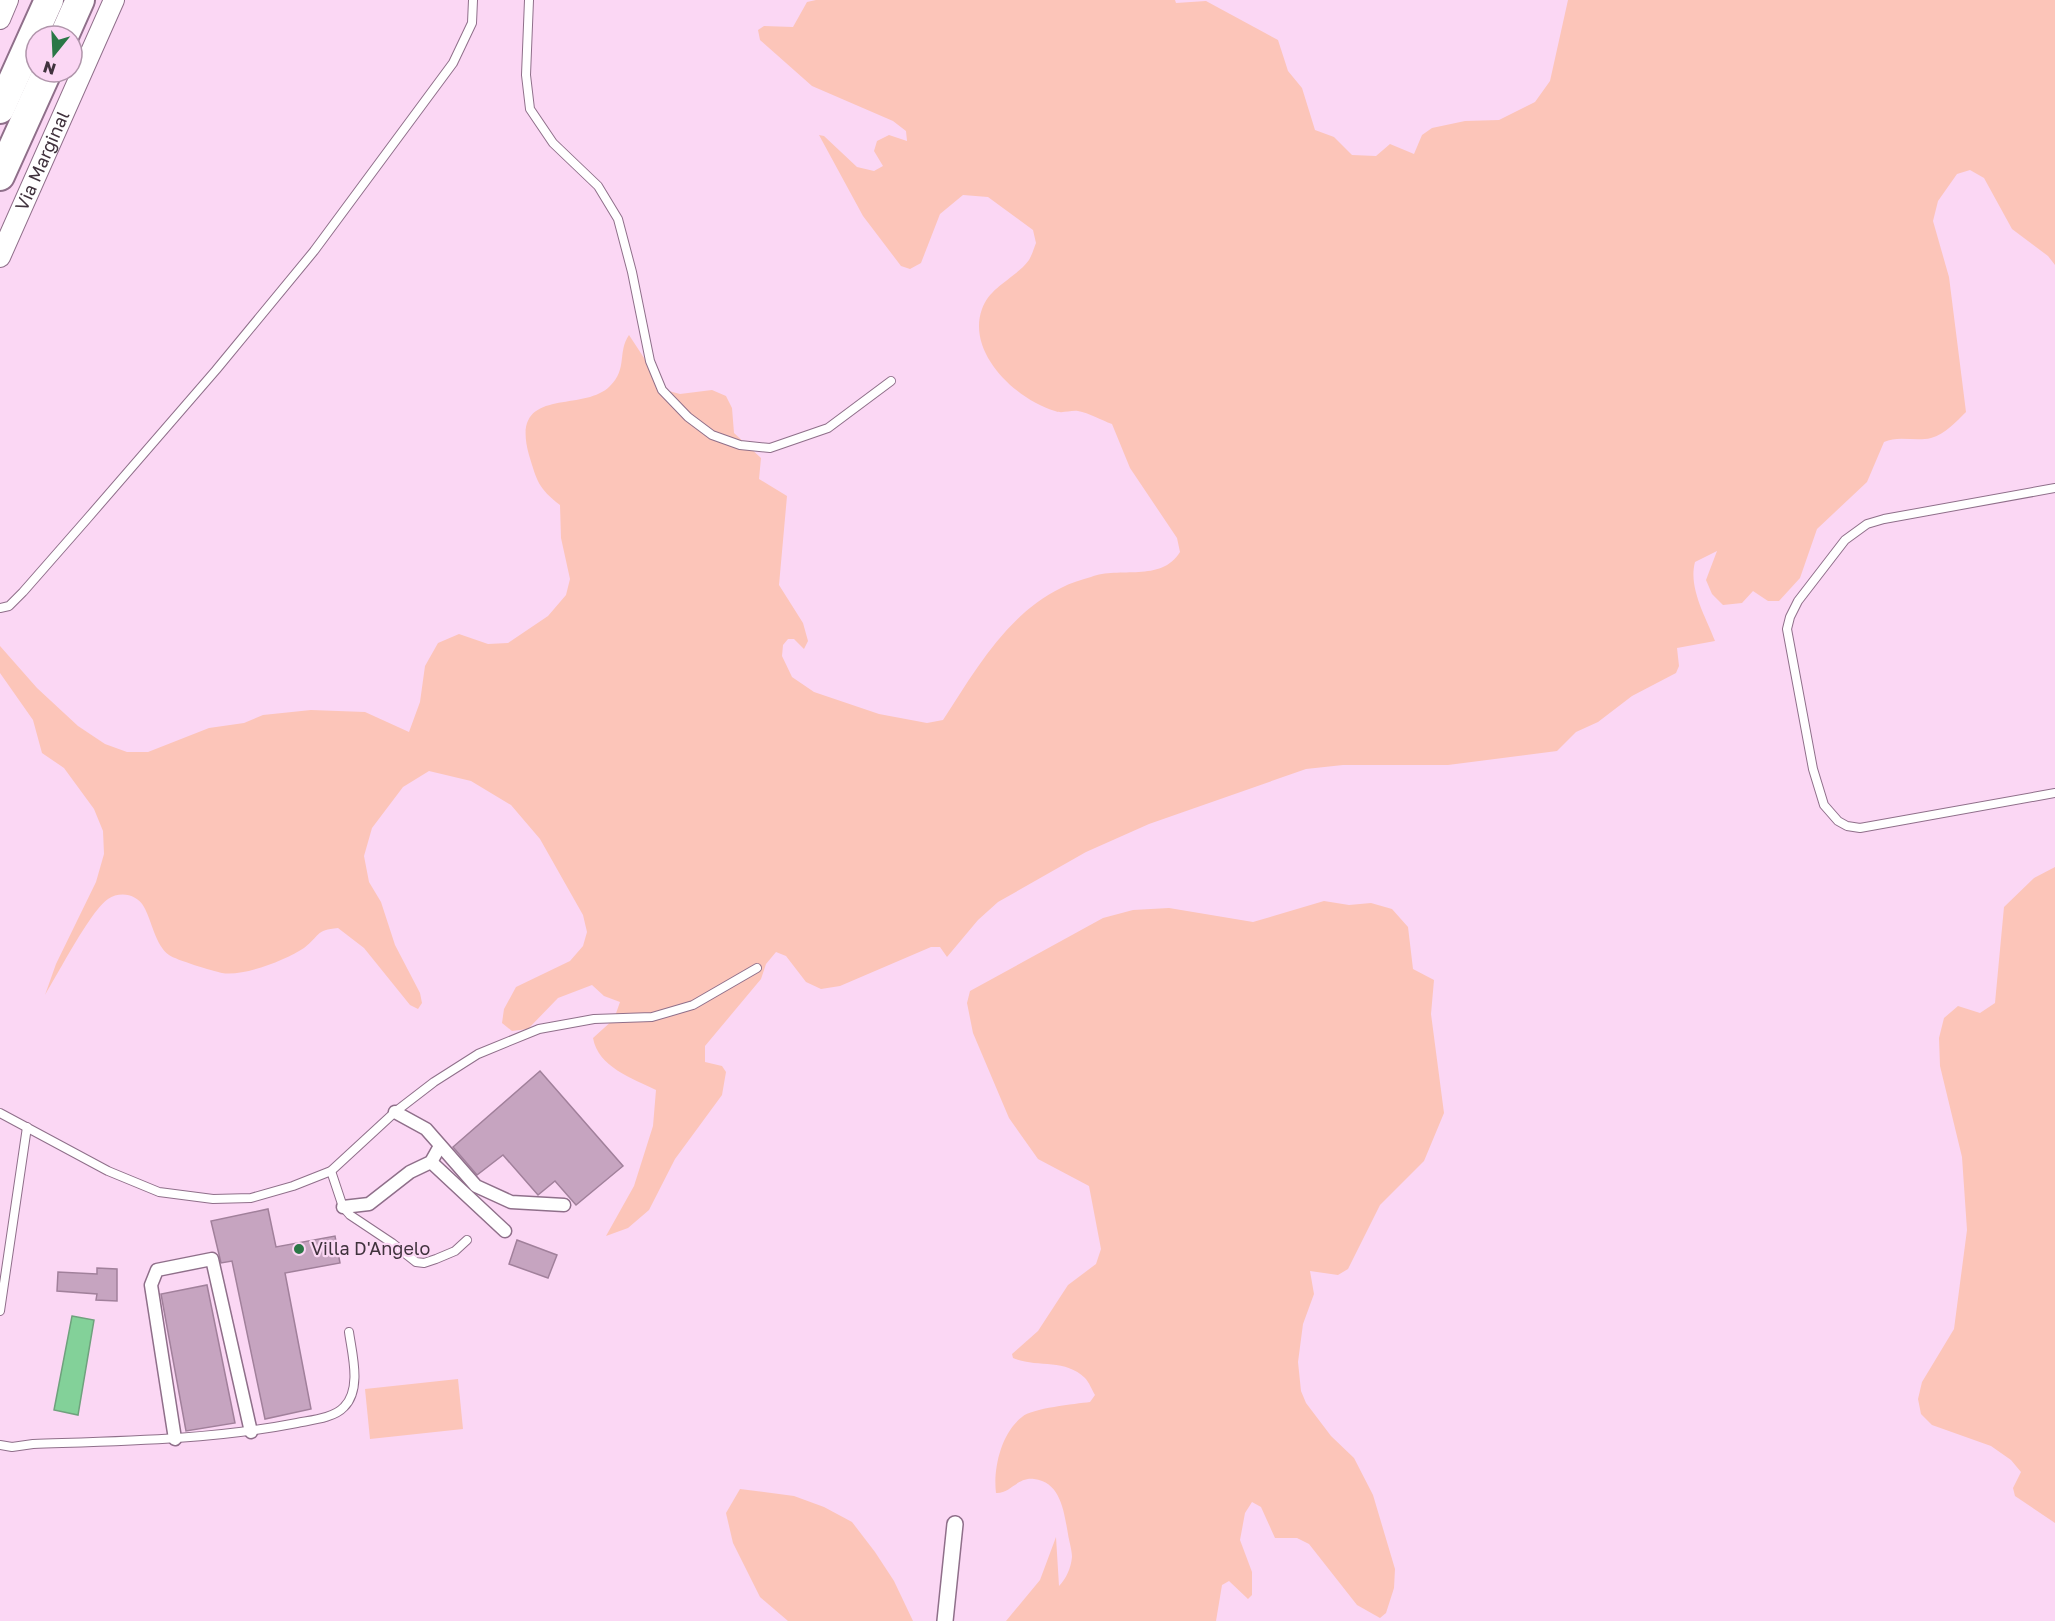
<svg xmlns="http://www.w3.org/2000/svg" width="2055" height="1621" font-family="'Golos Text',sans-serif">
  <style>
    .green { fill: #fcc5b9 }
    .water { fill: #83d199; stroke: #6fa17d; stroke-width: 1.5 }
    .building { fill: #c6a4c0; stroke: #a1809b; stroke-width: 1.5 }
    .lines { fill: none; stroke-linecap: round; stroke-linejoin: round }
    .service-casing { stroke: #8f6f8a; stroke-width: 10 }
    .pedestrian-casing { stroke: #8f6f8a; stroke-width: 15 }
    .minor-casing { stroke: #8f6f8a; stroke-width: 18 }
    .tertiary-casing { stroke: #8f6f8a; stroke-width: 22 }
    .motorway-casing { stroke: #8f6f8a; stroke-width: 32 }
    .service { stroke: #fff; stroke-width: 8 }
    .pedestrian { stroke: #fff; stroke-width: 12 }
    .minor { stroke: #fff; stroke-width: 15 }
    .tertiary { stroke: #fff; stroke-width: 20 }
    .motorway { stroke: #fff; stroke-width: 28 }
    .poi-dot { fill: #2a7746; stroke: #fbd7f4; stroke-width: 2 }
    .labels { text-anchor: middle; stroke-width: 4.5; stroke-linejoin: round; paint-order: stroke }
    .street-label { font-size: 18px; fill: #40323d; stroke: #fbd7f4 }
    .poi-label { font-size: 18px; fill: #40323d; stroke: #fbd7f4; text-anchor: start }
  </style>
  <rect width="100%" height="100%" fill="#fbd7f4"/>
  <g class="green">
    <path d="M816 0H1175L1176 3 1206 1 1278 40 1288 71 1302 88 1315 130 1334 137 1352 155 1376 156 1390 144 1414 154 1422 135 1432 128 1465 121 1499 120 1535 102 1550 81 1568 0H2055V265L2048 256 2012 229 1984 178 1970 170 1957 174 1938 201 1933 221 1949 277 1966 412C1956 422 1945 434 1931 438 1915 442 1899 435 1884 442L1867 482 1817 529 1800 578 1779 601H1768L1753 591 1742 603 1723 605 1712 594 1706 580 1717 551 1695 562C1688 588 1706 617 1715 641L1677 648 1679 666 1676 673 1632 696 1598 722 1576 732 1557 751 1448 765H1343L1306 769 1149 824 1086 852 998 902 978 920 947 957 940 947H931L840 986 821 989 806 982 786 956 776 952 766 964 761 979 705 1046V1062L722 1066 726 1072 722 1095 675 1159 649 1210 628 1228 606 1236 634 1186 653 1126 656 1090C632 1078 598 1067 593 1038L614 1019 620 1002 604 996 592 985 558 998 528 1029 512 1031 502 1023 504 1009 516 987 570 961 583 946 587 932 583 915 540 839 511 805 471 781 429 771 403 787 372 828 364 856 369 882 381 902 395 945 420 993 422 1003 418 1009 410 1005 364 948 338 928C315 930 320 936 304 948 286 960 243 977 222 973 213 971 176 960 169 955 155 945 152 921 144 907 137 894 120 891 108 899 91 910 58 974 45 995L56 964 96 882 104 854 103 831 94 809 64 768 42 753 33 720 0 673V646L37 688 78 726 105 744 127 752H148L209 728 244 723 263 715 311 710 365 712 409 732 420 702 425 666 438 643 459 634 488 644 508 643 548 616 566 595 570 579 561 538 560 505C538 488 537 481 529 455 509 384 583 414 610 386 628 368 617 353 629 335L665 390 680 394 712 390 726 396 732 408 734 433 761 458 759 479 787 496 779 585 803 623 808 641 804 649 794 639H788L783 645 782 656 792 677 814 692 879 714 927 723 943 720C975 671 1006 615 1061 588 1070 583 1081 580 1091 577 1119 566 1161 583 1180 552L1177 538 1130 468 1112 424C1101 420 1089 413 1078 411 1070 410 1062 414 1055 411 1017 400 966 353 982 309 990 286 1016 278 1029 260 1032 255 1034 248 1036 243L1033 230 988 197 963 195 940 214 921 263 910 269 901 266 863 216 819 135 824 136 857 167 874 171 883 166 874 151 877 141 889 135 907 141 906 131 893 121 812 86 760 40 758 30 764 26 793 27 807 2Z"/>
    <path d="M2055 867V1523L2015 1496 2013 1488 2021 1472 2011 1460 1991 1446 1932 1425 1921 1414 1918 1399 1922 1382 1954 1329 1967 1230 1962 1157 1940 1066 1939 1038 1944 1018 1958 1006 1980 1013 1995 1003 2004 907 2034 878Z"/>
    <path d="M1324 901 1349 905 1371 903 1392 909 1408 927 1413 969 1434 980 1431 1014 1444 1113 1424 1161 1380 1205 1348 1269 1338 1275 1310 1271 1314 1294 1303 1324 1298 1362 1301 1391 1306 1403 1331 1436 1354 1458 1373 1495 1395 1569 1394 1588 1386 1613 1380 1618 1357 1605 1309 1544 1297 1538H1275L1261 1507 1252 1502 1245 1513 1240 1540 1252 1572V1595L1248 1599 1229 1581 1222 1585 1216 1621H1006L1040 1580 1056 1537 1059 1586C1066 1579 1071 1568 1072 1557 1072 1550 1069 1541 1068 1534 1064 1512 1061 1482 1034 1479 1017 1477 1010 1494 996 1493 993 1469 1001 1433 1022 1417 1032 1408 1075 1404 1090 1402L1095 1395C1092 1390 1089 1382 1085 1378 1065 1358 1037 1368 1013 1358L1012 1354 1038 1331 1068 1285 1096 1264 1101 1249 1089 1186 1038 1159 1009 1118 973 1033 967 1003 970 991 1103 918 1133 910 1169 908 1253 922Z"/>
    <path d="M458 1379 463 1429 370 1439 365 1389Z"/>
    <path d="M740 1489 794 1496 824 1507 852 1522 875 1552 894 1581 913 1621H788L760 1597 733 1543 726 1513Z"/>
  </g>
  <path class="water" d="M72 1316 94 1320 78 1415 54 1410Z"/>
  <g class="building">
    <path d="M540 1071 623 1166 576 1205 555 1181 538 1195 503 1155 477 1175 453 1147Z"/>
    <path d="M268 1209 276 1247 335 1236 340 1263 285 1273 311 1409 265 1419 232 1261 221 1263 211 1221Z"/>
    <path d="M517 1240 557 1255 548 1278 509 1264Z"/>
    <path d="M97 1268 117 1269V1301L96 1300 97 1294 57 1291 58 1272 97 1274Z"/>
    <path d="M207 1285 235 1423 186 1431 161 1294Z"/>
  </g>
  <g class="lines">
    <g class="service-casing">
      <g id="service">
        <path d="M529 0 526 75 530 109 553 143 598 186 618 219 632 272 650 361 662 390 688 417 712 435 740 445 770 448 828 428 891 381"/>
        <path d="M2055 488 1884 519 1867 524 1845 540 1798 601 1790 617 1787 629 1813 769 1824 805 1838 821 1847 826 1860 828 2055 793"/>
        <path d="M0 608 9 606 23 592 87 519 216 370 314 251 453 63 472 23 473 0"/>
        <path d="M0 1113 108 1171 159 1192 213 1199 251 1198 293 1186 331 1171 395 1112 434 1082 478 1054 539 1029 594 1019 652 1017 693 1005 757 968"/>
        <path d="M331 1171 343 1207 350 1215 392 1243 416 1262 424 1263 436 1259 455 1251 467 1240"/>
        <path d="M0 1311 27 1127"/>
        <path d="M0 1445 12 1447 33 1444C122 1441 210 1440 297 1423 312 1420 334 1418 344 1407 362 1389 352 1354 349 1332"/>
      </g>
    </g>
    <g class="pedestrian-casing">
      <g id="pedestrian">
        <path d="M395 1112 426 1129 476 1186 511 1202 564 1205"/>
        <path d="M431 1162 505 1231"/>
        <path d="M343 1207 369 1204 410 1172 431 1162 440 1146"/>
        <path d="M175 1439 151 1285 157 1270 212 1259 251 1432"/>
      </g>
    </g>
    <g class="minor-casing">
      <path id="minor" d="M945 1621 955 1524"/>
    </g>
    <g class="tertiary-casing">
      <g id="tertiary">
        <path d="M0 19 8 0"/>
        <path id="s1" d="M0 257 114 0"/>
      </g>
    </g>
    <g class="motorway-casing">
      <g id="motorway">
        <path d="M64 36 80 0"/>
        <path d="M0 109 49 0"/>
        <path d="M0 176 47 72"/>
      </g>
    </g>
    <use href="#service" class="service"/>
    <use href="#pedestrian" class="pedestrian"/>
    <use href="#minor" class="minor"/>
    <use href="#tertiary" class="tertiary"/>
    <use href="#motorway" class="motorway"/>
  </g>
  <circle class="poi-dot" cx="299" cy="1249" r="6"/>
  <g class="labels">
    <g class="street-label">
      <text dy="6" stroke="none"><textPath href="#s1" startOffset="105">Via Marginal</textPath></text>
    </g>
    <g class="poi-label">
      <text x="311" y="1255">Villa D'Angelo</text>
    </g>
  </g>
  <g transform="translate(54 54) rotate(198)"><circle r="28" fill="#fbd7f4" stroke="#b095ab" stroke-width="1.5"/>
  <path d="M0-4.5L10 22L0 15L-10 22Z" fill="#2a7746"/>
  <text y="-9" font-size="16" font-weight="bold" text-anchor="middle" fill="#40323d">N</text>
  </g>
</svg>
